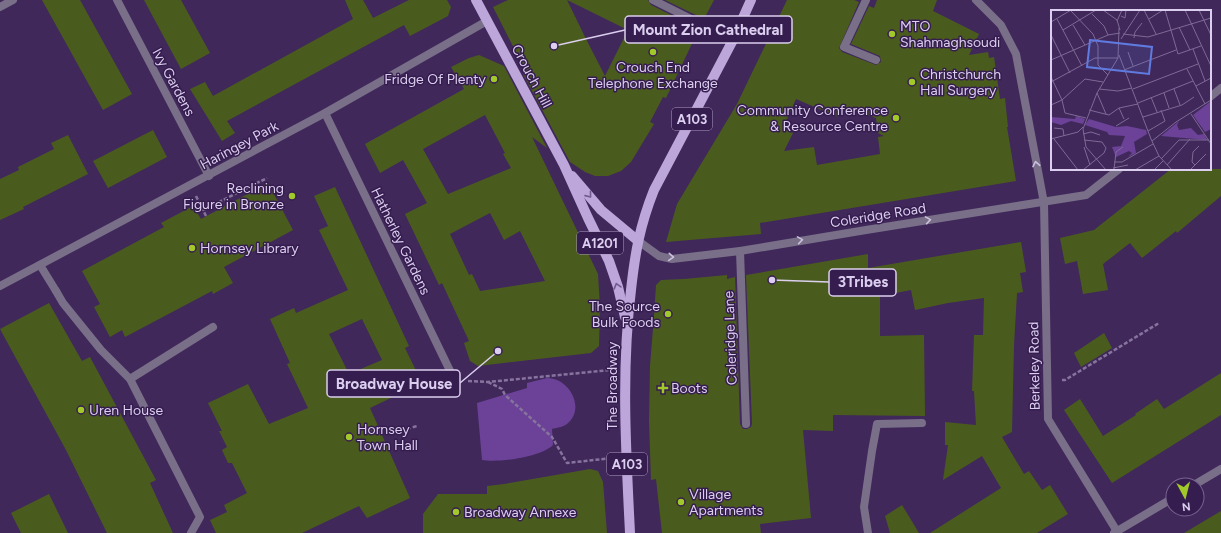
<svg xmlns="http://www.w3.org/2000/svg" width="1221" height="533" font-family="Figtree,sans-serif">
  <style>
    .green { fill: #6b4297 }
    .building { fill: #4a5c1d; fill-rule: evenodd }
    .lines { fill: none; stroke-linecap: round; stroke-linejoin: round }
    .path { stroke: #87749e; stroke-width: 2.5; stroke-dasharray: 4 2; stroke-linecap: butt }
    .lane { stroke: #796f88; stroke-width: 8 }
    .street { stroke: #796f88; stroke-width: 8 }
    .primary { stroke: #bca6da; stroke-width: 10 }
    .oneway { stroke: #ccc0df }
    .oneway2 { stroke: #725b8e }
    .poi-dot { fill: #a1c92a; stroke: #361d50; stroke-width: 1.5 }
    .labels { text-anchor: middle; stroke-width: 3; stroke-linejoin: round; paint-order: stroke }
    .shield { fill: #361d50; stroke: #aa99bf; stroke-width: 1 }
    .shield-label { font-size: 13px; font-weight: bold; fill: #dbceee }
    .poi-label { font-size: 14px; fill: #dbceee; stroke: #361d50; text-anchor: start }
    .street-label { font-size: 14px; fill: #dbceee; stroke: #361d50 }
    .inset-road { fill: none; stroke: #7e6a96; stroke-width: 1 }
    .view { fill: #607be0; fill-opacity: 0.15; stroke: #607be0; stroke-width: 2 }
    .inset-edge { fill: none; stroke: #dbceee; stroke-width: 2 }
    .leader { fill: none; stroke: #dbceee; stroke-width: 1.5 }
    .callout-dot { fill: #dbceee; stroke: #361d50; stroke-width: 1.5 }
    .callout { fill: #361d50; stroke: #dbceee; stroke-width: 1.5 }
    .callout-label { font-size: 15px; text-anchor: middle; font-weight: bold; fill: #dbceee }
  </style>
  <rect width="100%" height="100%" fill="#40285b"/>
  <path class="green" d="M547 378C570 378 586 409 567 424 563 427 556 428 552 429L553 445C541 457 499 463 482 460L477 403 527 388V383Z"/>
  <g class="building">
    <path d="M42 0H80L132 94 103 110Z"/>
    <path d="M144 0H181L210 53 181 69Z"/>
    <path d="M345 0H363L373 18 409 0H447L451 7 448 16 410 36 404 25 227 121 235 133 222 141 190 89 205 82 213 96 353 19Z"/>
    <path d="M508 0H648L651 5 699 29 666 98 663 97 650 122 654 124 631 162 621 171 608 176H595L585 172 570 162 523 74 528 76 493 7ZM567 0 628 30 605 76 586 39Z"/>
    <path d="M665 0H714L704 19Z"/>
    <path d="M787 0H854L859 2 839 48 842 52 876 65 881 62 880 56 851 44 869 6 874 8 877 0H937L933 11 979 34 969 55 988 52 989 58 994 57 1000 99 1005 98 1008 127H1007L1016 181 760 223 761 234 666 242 677 204 737 104ZM796 99 838 117 842 106 876 118 878 133 884 136 878 137 880 154 817 165 814 147 784 151 793 133 783 128Z"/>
    <path d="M479 55 504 66 547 148 532 137 598 274 600 308 599 346 591 353 478 366 470 361 464 343 469 341 442 283 439 285 405 214 427 203 403 160 380 173 365 144 464 89 451 67 469 58ZM485 115 505 153 503 154 511 168 448 194 423 149ZM490 213 504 240 520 231 545 281 480 291 472 274 469 275 450 234Z"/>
    <path d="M153 130 167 157 108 188 93 161Z"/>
    <path d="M68 135 88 174 23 207 24 209 0 220V179L19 170 18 167 54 149 51 143Z"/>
    <path d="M1171 169H1221V196L1177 233 1176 231 1142 258 1130 243 1103 264 1108 290 1083 294 1077 261 1065 264 1060 238 1094 230Z"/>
    <path d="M268 183 293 230 224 267 233 283 213 294 212 291 125 337 122 330 110 337 94 307 100 304 82 271 164 227 161 223 193 206 201 219Z"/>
    <path d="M335 187 409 346 405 348 422 383 370 408 410 498 367 518 359 506 302 533H216L210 520 227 512 224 505 247 493 232 463H228L222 450 227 447 219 431H222L208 403 248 384 269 424 308 408 287 364 290 363 270 319 294 308 296 313 348 290 319 230 328 226 314 196ZM362 319 382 360 349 374 329 334Z"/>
    <path d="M1021 242 1026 272 1020 273 1023 292 1017 293 1014 345 1012 432 1002 437 1024 474 1029 471 1042 490 1050 485 1068 514 1037 533H930L1001 488 982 456 943 480 948 445H945V422L976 425 974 391H972L974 335H983L984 298 948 303 915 310 911 290 880 296V336L924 335 925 416 833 415V431L803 430 811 518 760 524 761 533H662L656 479 651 480 649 421 650 366 654 316 656 285 661 280 684 279 727 275V279L735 277 740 424 743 429H747L751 427 752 424 746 275 868 254V268Z"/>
    <path d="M49 303 82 361 90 357 156 480 150 483 173 533H107L66 450 0 329Z"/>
    <path d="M1104 333 1112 348 1081 367 1074 353Z"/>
    <path d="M1221 373V415L1112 483 1064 410 1080 399 1103 436 1136 415 1135 414 1157 399 1164 409Z"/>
    <path d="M590 469 598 471 603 482 607 533H423V514L438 494H487V486L504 484Z"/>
    <path d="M49 494 68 533H21L11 513Z"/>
    <path d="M902 505 919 533H890L885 516Z"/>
    <path d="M1221 511V533H1184Z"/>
  </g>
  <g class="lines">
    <g class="path">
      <path d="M196 196 203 210"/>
      <path d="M206 216 203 210 267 178"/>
      <path d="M1062 380H1065L1159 323"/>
      <path d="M468 381 488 382 610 370"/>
      <path d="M488 382 502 389 505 395 552 437 567 463 612 458"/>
      <path d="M407 429 417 426"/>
    </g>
    <g class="lane">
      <path d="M0 7 13 0"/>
      <path d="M740 251 746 424"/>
      <path d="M40 265 56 291"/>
      <path d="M868 533 864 507 872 451 877 424 922 423"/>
    </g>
    <g class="street">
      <path d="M117 0 209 176"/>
      <path d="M653 0 733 40"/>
      <path d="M866 0 844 47 876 60"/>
      <path d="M976 0 1001 25 1016 54 1044 203 1048 419 1118 533"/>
      <path d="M1210 97 1221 88"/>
      <path d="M325 113 454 379"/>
      <path d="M637 240 659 256 672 259 740 251 866 230 1086 195 1119 169"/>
      <path d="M0 286 325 113 487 21"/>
      <path d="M56 291 63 303 101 350 130 379 200 517 191 533"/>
      <path d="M130 379 213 327"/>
      <path d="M1194 485 1221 469"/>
      <path d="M1114 533 1173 498"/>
    </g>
    <g class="primary">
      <path d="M476 0 564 165 588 218 609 261 618 287 625 317"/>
      <path d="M572 176 601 210 637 240"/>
      <path d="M630 533C626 452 621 371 631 290 635 253 640 225 654 190L733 40 751 0"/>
    </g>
  </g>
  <defs><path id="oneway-chevron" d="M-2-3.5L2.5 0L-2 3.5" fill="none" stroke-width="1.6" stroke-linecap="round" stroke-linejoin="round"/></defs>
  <g class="oneway">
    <use href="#oneway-chevron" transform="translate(1036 164) rotate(-101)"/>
    <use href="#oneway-chevron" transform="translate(928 220) rotate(-9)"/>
    <use href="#oneway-chevron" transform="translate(800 240) rotate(-9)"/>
    <use href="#oneway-chevron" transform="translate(671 257) rotate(4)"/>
  </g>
  <g class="oneway2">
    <use href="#oneway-chevron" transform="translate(589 195) rotate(51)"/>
    <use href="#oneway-chevron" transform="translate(617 286) rotate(-106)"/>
  </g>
  <g class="poi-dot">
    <circle cx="892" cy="34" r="4"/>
    <circle cx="653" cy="52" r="4"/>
    <circle cx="494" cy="79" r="4"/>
    <circle cx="912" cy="82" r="4"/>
    <circle cx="896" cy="118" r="4"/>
    <circle cx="292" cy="196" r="4"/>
    <circle cx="192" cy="248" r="4"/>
    <circle cx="668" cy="314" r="4"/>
    <path d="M661 382h4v4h4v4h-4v4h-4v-4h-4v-4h4z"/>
    <circle cx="81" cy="410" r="4"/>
    <circle cx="349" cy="437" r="4"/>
    <circle cx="681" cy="502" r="4"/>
    <circle cx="456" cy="512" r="4"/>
  </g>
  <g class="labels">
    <g class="shield">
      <rect x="672" y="108" width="40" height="22" rx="3"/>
      <rect x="577" y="232" width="46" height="22" rx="3"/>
      <rect x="607" y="453" width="40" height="22" rx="3"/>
    </g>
    <g class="shield-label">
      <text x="692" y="124">A103</text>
      <text x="600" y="248">A1201</text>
      <text x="627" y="469">A103</text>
    </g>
    <g class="poi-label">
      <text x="900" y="31">MTO<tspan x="900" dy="16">Shahmaghsoudi</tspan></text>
      <text x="653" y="72" text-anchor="middle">Crouch End<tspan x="653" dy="16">Telephone Exchange</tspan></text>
      <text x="920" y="79">Christchurch<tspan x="920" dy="16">Hall Surgery</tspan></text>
      <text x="486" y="84" text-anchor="end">Fridge Of Plenty</text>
      <text x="888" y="115" text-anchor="end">Community Conference<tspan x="888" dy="16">&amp; Resource Centre</tspan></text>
      <text x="284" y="193" text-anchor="end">Reclining<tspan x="284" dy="16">Figure in Bronze</tspan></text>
      <text x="200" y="253">Hornsey Library</text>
      <text x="660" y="311" text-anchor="end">The Source<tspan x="660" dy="16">Bulk Foods</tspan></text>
      <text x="671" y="393">Boots</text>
      <text x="89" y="415">Uren House</text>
      <text x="357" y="434">Hornsey<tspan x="357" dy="16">Town Hall</tspan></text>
      <text x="689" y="499">Village<tspan x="689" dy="16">Apartments</tspan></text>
      <text x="464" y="517">Broadway Annexe</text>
    </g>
    <g class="street-label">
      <text transform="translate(532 76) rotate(62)" y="5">Crouch Hill</text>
      <text transform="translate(174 82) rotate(62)" y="5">Ivy Gardens</text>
      <text transform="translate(239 145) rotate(-28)" y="5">Haringey Park</text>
      <text transform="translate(878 215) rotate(-9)" y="5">Coleridge Road</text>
      <text transform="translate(401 241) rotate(64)" y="5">Hatherley Gardens</text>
      <text transform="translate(730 338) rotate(-92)" y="5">Coleridge Lane</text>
      <text transform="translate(1034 366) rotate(-91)" y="5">Berkeley Road</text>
      <text transform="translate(612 386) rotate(-90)" y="5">The Broadway</text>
    </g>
  </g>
  <g transform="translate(1051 10)">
    <rect width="160" height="160" fill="#40285b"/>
    <path d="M160 91V119L154 122 142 105ZM25 106 34 109 32 114 20 111 10 115 0 112V107L24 109ZM38 109 65 117 76 116 95 120 96 124 83 132 85 143 77 147 81 143 78 141 65 147 61 137 70 136 74 126 58 125 56 122 34 115ZM128 111 126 115 128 120 140 118 147 125 153 124 156 130 110 126Z" fill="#6b4297"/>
    <path class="inset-road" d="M52 0 66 10 69 20M93 0 105 24M114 0 127 44 150 36M134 0 160 56M148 0 160 25M20 1 42 24 47 36V55L57 65M41 4 53 16 57 25M70 6 74 8 75 0M6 9 31 56M98 9 112 0M66 11 71 0M0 12 20 0M22 15 34 35M128 17 139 40M12 20 45 0M72 24 97 27 160 8M0 25 19 63M83 28 84 22 91 13M70 29 89 0M142 39 154 71M77 42 82 56M68 45 100 129 108 146 121 160M0 50 57 25 69 23M136 59 154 94M73 60 125 40M0 67 11 90 0 95M0 72 44 48H67M145 76 160 68M48 79 67 81 81 78M82 79 147 54M123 79 129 95M46 83 55 104M113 83 118 98M100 87 106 102M87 93 142 71M68 98 73 109M38 100 58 105 68 98 87 94M140 104 160 134M92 107 131 95 143 87M35 108 14 103 11 90 34 69 52 72M65 116 78 108M3 118 12 119 13 126M97 121 114 111 110 100M32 124 40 122 49 125M0 129 27 122 32 117M3 129 27 160M101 131 125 112 160 90M33 137 39 155M110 149 128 130H158M63 152H71L102 134M116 155 139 129M144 155 141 152 142 142 148 136M62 158 77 155M32 160 53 143 55 138 51 132 33 130M55 160 35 137 32 119 46 83 67 48 68 18M63 160 65 142 72 137M84 160 108 146M103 160 112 151M139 160 155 144"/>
    <path class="view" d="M39 30 101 37 98 64 36 57Z"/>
    <rect width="160" height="160" class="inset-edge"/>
  </g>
  <path class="leader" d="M554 46L625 30M772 280L829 282M498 351L460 383"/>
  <g class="callout-dot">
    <circle cx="554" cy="46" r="4"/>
    <circle cx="772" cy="280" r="4"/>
    <circle cx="498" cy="351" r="4"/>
  </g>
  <g class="callout">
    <rect x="625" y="16" width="167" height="27" rx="4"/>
    <rect x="829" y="269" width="67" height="27" rx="4"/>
    <rect x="327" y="370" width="133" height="27" rx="4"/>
  </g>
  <g class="callout-label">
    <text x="708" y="35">Mount Zion Cathedral</text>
    <text x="863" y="287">3Tribes</text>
    <text x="394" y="389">Broadway House</text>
  </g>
  <g transform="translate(1185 497) rotate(173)"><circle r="19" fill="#361d50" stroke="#78648f"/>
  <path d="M0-3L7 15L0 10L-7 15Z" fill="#a1c92a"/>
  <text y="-6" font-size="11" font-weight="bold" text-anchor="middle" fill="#dbceee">N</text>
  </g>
</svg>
